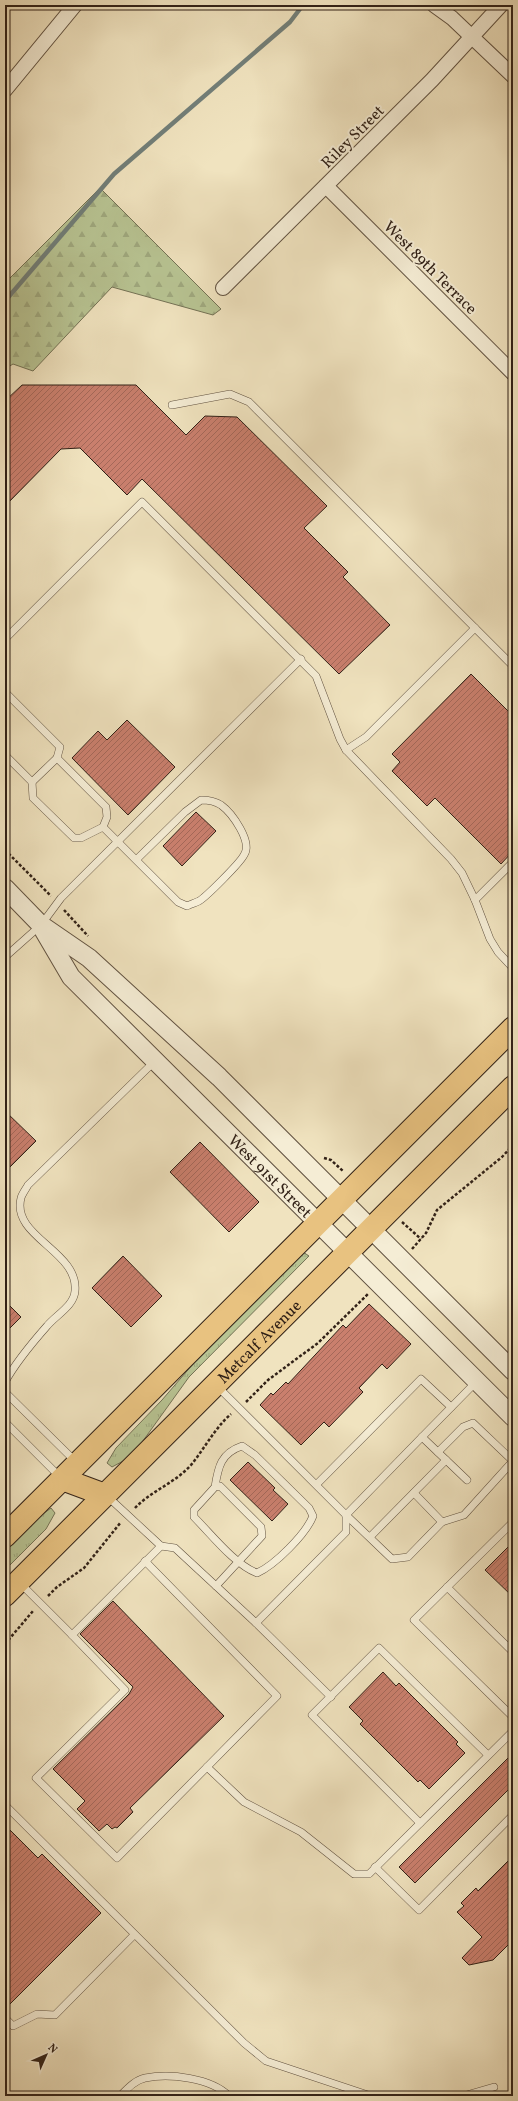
<svg xmlns="http://www.w3.org/2000/svg" width="518" height="2101" font-family="Vollkorn,serif">
  <style>
    .grass { fill: url(#grass-tufts); stroke: #747255 }
    .forest { fill: url(#forest-firs); stroke: #747255 }
    .lines { fill: none; stroke-linecap: round; stroke-linejoin: round }
    .stream { stroke: #727f79; stroke-width: 4.5 }
    .building { fill: url(#building-hatch); stroke: #312117 }
    .service-casing { stroke: #615241; stroke-width: 8 }
    .minor-casing { stroke: #615241; stroke-width: 16 }
    .tertiary-casing { stroke: #615241; stroke-width: 20 }
    .primary-casing { stroke: #312117; stroke-width: 24 }
    .path { stroke: #312117; stroke-width: 2.5; stroke-dasharray: 3 2; stroke-linecap: butt }
    .service { stroke: #f5edd5; stroke-width: 7 }
    .minor { stroke: #f5edd5; stroke-width: 14 }
    .tertiary { stroke: #f5edd5; stroke-width: 18 }
    .primary { stroke: #e8c280; stroke-width: 22 }
    .labels { text-anchor: middle; stroke-width: 4; stroke-linejoin: round; paint-order: stroke }
    .street-label { font-size: 16px; fill: #312117; stroke: #f5edd5 }
  </style>
  <defs>
    <pattern id="grass-tufts" width="24" height="20" patternUnits="userSpaceOnUse"><rect width="24" height="20" fill="#b8c493"/><path d="M3 7l-1-3M5 7V3M7 7l1-3M15 17l-1-3M17 17v-4M19 17l1-3" fill="none" stroke="#9fa87e"/></pattern>
    <pattern id="forest-firs" width="22" height="20" patternUnits="userSpaceOnUse"><rect width="22" height="20" fill="#b8c493"/><path d="M5 1l3.5 6h-7zM16 11l3.5 6h-7z" fill="#9fa87e"/></pattern>
    <pattern id="building-hatch" width="6" height="6" patternUnits="userSpaceOnUse"><rect width="6" height="6" fill="#c97f6d"/><path d="M-1 1l2-2M0 6l6-6M5 7l2-2" fill="none" stroke="#a46859"/></pattern>
  </defs>
  <rect width="100%" height="100%" fill="#f0e3bf"/>
  <filter id="stains"><feTurbulence type="fractalNoise" baseFrequency=".005" numOctaves="4"/><feColorMatrix values="0 0 0 0 .2 0 0 0 0 .09 0 0 0 0 .02 0 0 0 .5 -.17"/></filter>
  <radialGradient id="worn" r=".72"><stop offset=".6" stop-color="#630" stop-opacity="0"/><stop offset="1" stop-color="#630" stop-opacity=".3"/></radialGradient>
  <g class="grass">
    <path d="M303 1252 309 1256 189 1377 140 1445 125 1460 112 1467 107 1463 116 1448 162 1400 218 1335Z"/>
    <path d="M51 1508 55 1513 46 1529 5 1570V1547L24 1528Z"/>
  </g>
  <path class="forest" d="M100 188 221 309 213 315 112 287 33 371 13 364 5 369V283Z"/>
  <g class="lines">
    <path class="stream" d="M5 301 114 174 290 22 303 5"/>
  </g>
  <g class="building">
    <path d="M22 385H136L186 435 205 416 237 417 327 506 304 528 348 572 343 577 390 625 339 674 142 479 127 495 80 448 61 449 5 506V401Z"/>
    <path d="M471 674 513 716V851L501 864 435 798 427 806 392 771 400 762 392 754Z"/>
    <path d="M127 720 175 767 128 815 72 758 98 731 107 740Z"/>
    <path d="M196 812 216 831 182 866 163 846Z"/>
    <path d="M5 1111 36 1141 5 1172Z"/>
    <path d="M200 1142 259 1202 229 1232 170 1172Z"/>
    <path d="M123 1256 162 1296 131 1327 92 1288Z"/>
    <path d="M5 1301 21 1317 5 1333Z"/>
    <path d="M369 1304 411 1344 387 1369 382 1364 359 1388 363 1392 329 1427 324 1422 301 1445 260 1405 271 1393 273 1395 286 1382 288 1384 343 1325 346 1328Z"/>
    <path d="M248 1462 275 1488 273 1490 288 1504 272 1521 230 1480Z"/>
    <path d="M513 1542V1597L485 1570Z"/>
    <path d="M113 1601 224 1716 130 1808 133 1812 117 1828 115 1827 112 1829 107 1824 99 1831 77 1809 85 1801 53 1769 129 1694 133 1687 80 1634Z"/>
    <path d="M383 1672 396 1686 399 1683 458 1742 456 1744 465 1753 429 1789 420 1780 418 1782 360 1724 363 1721 349 1707Z"/>
    <path d="M513 1753V1785L415 1883 399 1867Z"/>
    <path d="M5 1825 38 1858 42 1854 101 1913 5 2009Z"/>
    <path d="M513 1856V1940L493 1960 469 1965 462 1958 482 1937 457 1912 464 1906 461 1903 476 1888 478 1891Z"/>
  </g>
  <g class="lines">
    <g class="service-casing">
      <g id="service">
        <path d="M172 405 230 394 249 402 513 666"/>
        <path d="M5 639 142 502 316 676 340 739 346 750 451 859 462 873 475 900 490 939 498 952 513 968"/>
        <path d="M5 692 60 747 57 758 106 807 107 817 103 827 81 838H74L33 798 32 782 5 755"/>
        <path d="M346 750 366 737 475 628"/>
        <path d="M32 782 57 758"/>
        <path d="M103 827 178 902 187 906C191 904 195 903 199 901 206 897 240 863 244 855 253 842 232 813 221 805 215 801 208 800 201 800L185 812 136 860"/>
        <path d="M475 900 513 862"/>
        <path d="M5 957 41 925 61 898 301 659"/>
        <path d="M5 1382C16 1362 32 1343 47 1326 56 1315 74 1306 75 1291 79 1251 11 1237 21 1198 22 1194 26 1189 28 1185L155 1061"/>
        <path d="M5 1392 76 1462"/>
        <path d="M5 1422 60 1477"/>
        <path d="M422 1437 346 1515 392 1559 408 1557 442 1522 464 1515 513 1461 473 1423 463 1427 438 1452"/>
        <path d="M467 1480 422 1437 477 1381"/>
        <path d="M317 1484 421 1379 451 1407"/>
        <path d="M215 1487C218 1467 221 1453 242 1446L255 1455 309 1508 313 1516C306 1534 275 1565 257 1573 235 1565 211 1534 194 1517V1510L215 1487 220 1486 261 1527 262 1536 216 1586"/>
        <path d="M414 1493 442 1522"/>
        <path d="M107 1496 161 1546 72 1635 125 1690 36 1778 117 1858 207 1767 244 1802 301 1832 354 1874H369L513 1731"/>
        <path d="M513 1522 414 1620 513 1717"/>
        <path d="M370 1537 446 1460"/>
        <path d="M161 1546 175 1548 256 1623 346 1532V1515L217 1386"/>
        <path d="M145 1561 277 1696 207 1767"/>
        <path d="M20 1583 72 1635"/>
        <path d="M447 1587 513 1652"/>
        <path d="M256 1623 331 1697"/>
        <path d="M5 1805 244 2043 266 2061 371 2096"/>
        <path d="M420 1823 312 1715 379 1648 488 1755"/>
        <path d="M375 1867 419 1910 513 1815"/>
        <path d="M5 2018 13 2026 37 2014 55 2015 134 1935"/>
        <path d="M120 2096C127 2089 135 2080 145 2078 170 2073 211 2078 229 2096"/>
        <path d="M463 2096 494 2087"/>
      </g>
    </g>
    <g class="minor-casing">
      <g id="minor">
        <path d="M434 5 452 18 513 76"/>
        <path d="M5 90 75 5"/>
        <path d="M326 186 513 373"/>
        <path d="M223 288 432 80 501 5"/>
      </g>
    </g>
    <g class="tertiary-casing">
      <g id="tertiary">
        <path d="M5 888 41 925 89 958 219 1077 513 1371"/>
        <path id="s1" d="M44 931 71 977 513 1417"/>
      </g>
    </g>
    <g class="primary-casing">
      <g id="primary">
        <path d="M62 1479 105 1495"/>
        <path d="M5 1536 513 1028"/>
        <path id="s2" d="M5 1595 513 1087"/>
      </g>
    </g>
    <g class="path">
      <path d="M5 850 51 896"/>
      <path d="M64 910 88 936"/>
      <path d="M324 1158 331 1160 344 1172"/>
      <path d="M402 1222 421 1239"/>
      <path d="M412 1249 426 1233 437 1210 502 1157 513 1145"/>
      <path d="M246 1402 268 1380 318 1343 368 1294"/>
      <path d="M135 1508C151 1491 175 1483 191 1465 205 1448 214 1429 231 1414"/>
      <path d="M48 1596 57 1587 84 1568 121 1522"/>
      <path d="M5 1644 33 1611"/>
    </g>
    <use href="#service" class="service"/>
    <use href="#minor" class="minor"/>
    <use href="#tertiary" class="tertiary"/>
    <use href="#primary" class="primary"/>
  </g>
  <g class="labels">
    <g class="street-label">
      <text transform="translate(352 136) rotate(-45)" y="6">Riley Street</text>
      <text transform="translate(431 267) rotate(45)" y="6">West 89th Terrace</text>
      <text dy="6" stroke="none"><textPath href="#s1" startOffset="335">West 91st Street</textPath></text>
      <text dy="6" stroke="none"><textPath href="#s2" startOffset="359">Metcalf Avenue</textPath></text>
    </g>
  </g>
  <rect width="518" height="2101" fill="none" stroke="#f0e3bf" stroke-width="20"/>
  <rect x="6" y="6" width="506" height="2089" fill="none" stroke="#312117" stroke-width="2"/>
  <rect x="10" y="10" width="498" height="2081" fill="none" stroke="#312117"/>
  <g transform="translate(46 2055) rotate(45)" stroke="#f5edd5" stroke-width="3" paint-order="stroke">
  <path d="M0-3L7 15L0 10L-7 15Z" fill="#312117"/>
  <text y="-6" font-size="11" font-weight="bold" text-anchor="middle" fill="#312117">N</text>
  </g>
  <rect width="100%" height="100%" filter="url(#stains)"/>
  <rect width="100%" height="100%" fill="url(#worn)"/>
</svg>
